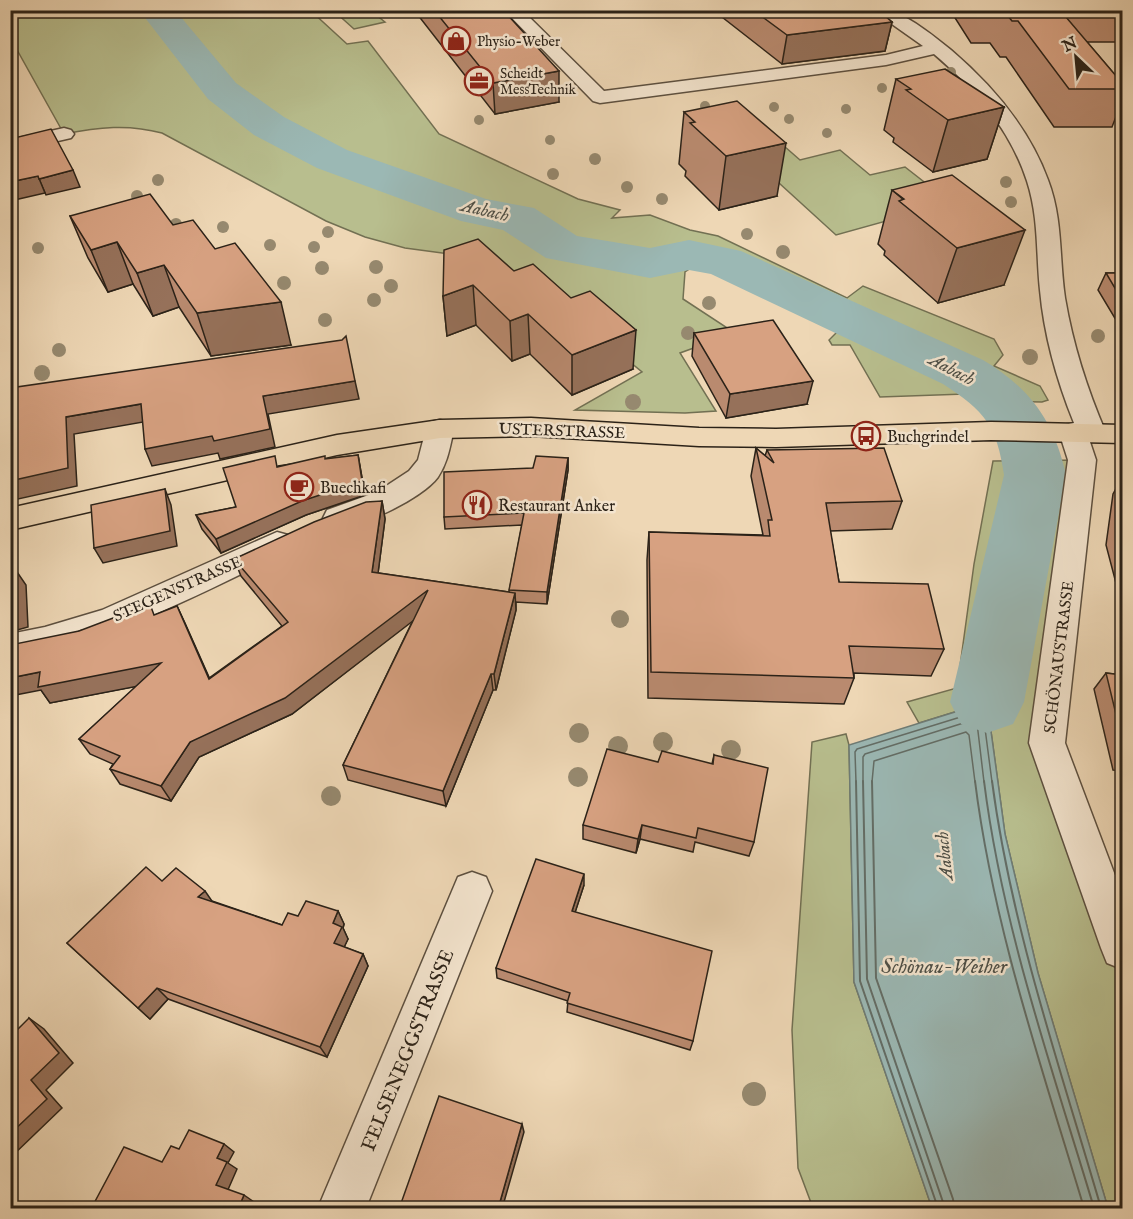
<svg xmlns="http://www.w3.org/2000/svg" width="1133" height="1219" font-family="'IM FELL English',serif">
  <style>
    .green { fill: #b8be8e; stroke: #727053; stroke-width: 1.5 }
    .water { fill: #9bb8b4; stroke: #6e7c76; stroke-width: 1.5 }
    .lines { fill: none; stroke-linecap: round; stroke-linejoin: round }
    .shore-far1 { stroke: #636d66; stroke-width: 1.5 }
    .shore { stroke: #636d66; stroke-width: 2 }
    .river { fill: #9bb8b4; fill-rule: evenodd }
    .minor-casing { stroke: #5c4f3f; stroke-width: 3 }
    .major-casing { stroke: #2b2218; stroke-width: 3 }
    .minor { fill: #f4e5cf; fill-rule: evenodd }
    .major { fill: #eed7b5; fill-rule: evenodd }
    .tree { fill: #96896f }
    .wall { fill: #b98a6f; stroke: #2b2218; stroke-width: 1.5 }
    .shaded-wall { fill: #96715a; stroke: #2b2218; stroke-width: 1.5 }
    .building { fill: #d7a181; stroke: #2b2218; stroke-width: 1.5 }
    .labels { text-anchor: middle; stroke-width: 5; stroke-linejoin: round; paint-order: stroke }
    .far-poi-label { font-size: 14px; fill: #2b2218; stroke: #f4e5cf; text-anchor: start }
    .street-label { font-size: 16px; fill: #2b2218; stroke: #f4e5cf }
    .poi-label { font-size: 16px; fill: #2b2218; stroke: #f4e5cf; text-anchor: start }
    .water-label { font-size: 18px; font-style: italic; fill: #4d4f47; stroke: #f4e5cf }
    .near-street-label { font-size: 20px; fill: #2b2218; stroke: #f4e5cf }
    .near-water-label { font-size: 21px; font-style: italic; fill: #4d4f47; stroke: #f4e5cf }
  </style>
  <rect width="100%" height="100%" fill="#eed7b5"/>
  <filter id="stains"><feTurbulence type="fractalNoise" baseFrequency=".00333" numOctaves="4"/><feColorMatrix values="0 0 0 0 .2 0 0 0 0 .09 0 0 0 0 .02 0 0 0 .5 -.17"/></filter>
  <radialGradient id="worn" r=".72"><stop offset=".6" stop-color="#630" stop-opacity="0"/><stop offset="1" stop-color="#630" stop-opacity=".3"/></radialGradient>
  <g class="green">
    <path d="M11 11H311L347 44 368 41 439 134 578 199 620 210 612 218 650 215 690 230 718 236 847 298 863 286 994 339 1003 355 994 366 1040 386 1048 400 1042 402 974 401 965 394 880 397 850 345H832L829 340 842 327 701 261 685 272 683 299 735 333 680 353 716 411 685 413 575 410 642 372 591 330 487 259 405 248 365 237 326 221 162 133C129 124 98 127 64 134L11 39Z"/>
    <path d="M334 11H371L385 22 354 29Z"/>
    <path d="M784 146 800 160 840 150 870 175 905 167 951 203 836 235 746 153Z"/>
    <path d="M1082 460 1047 743 1122 948V1208H1108L1038 973 1005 834 987 702 919 723 907 702 957 688 974 564 993 461Z"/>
    <path d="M846 734 849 745 854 982 932 1208H813L798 1168 792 1030 812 742Z"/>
  </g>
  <path class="water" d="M987 702 1005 834 1038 973 1108 1208H932L854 982 849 745Z"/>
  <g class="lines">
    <g class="shore-far1">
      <path d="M856 782 855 752 857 749 980 711 983 713 992 782"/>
      <path d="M863 782V757L865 754 973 720 977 723 984 782"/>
      <path d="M872 782 874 761 966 732 969 735 975 782"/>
    </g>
    <g class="shore">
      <path d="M856 781 860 981 938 1208"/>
      <path d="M863 781 867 979 945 1208"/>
      <path d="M872 781 876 978 953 1199 954 1208"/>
      <path d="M975 781C993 926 1042 1068 1084 1208"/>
      <path d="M984 781C1002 926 1052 1068 1094 1208"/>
      <path d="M992 781C1011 926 1060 1067 1101 1208"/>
    </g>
    <path class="river" d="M139 10H175L236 83 284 117 347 150 486 199 534 208 577 236 650 248 689 240 741 251 983 360C1030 388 1054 421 1066 475L1024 702 1013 724 987 733 961 724 950 702 1004 475C997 426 985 411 943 384L711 274 689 270 650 278 546 258 503 230 461 221 317 168 254 135 208 99Z"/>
    <g class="minor-casing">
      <g id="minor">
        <path d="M504 10H522L604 91 886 55 923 46 872 10C879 10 888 9 894 12 914 20 935 37 951 50 993 86 1029 128 1048 180 1063 219 1059 258 1065 298 1073 345 1087 389 1106 433L1102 440 1090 442 1096 460 1065 743 1122 894V969L1107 963 1101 948 1029 743 1068 460 1059 432 1063 425 1074 423C1057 381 1044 335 1040 290 1036 253 1039 218 1027 181 1010 129 975 89 934 54L886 65 600 103 593 101Z"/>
        <path d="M64 128 71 130 74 134 71 138 10 152V140Z"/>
        <path d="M440 420 450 422 454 429C450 446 448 462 438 477 422 499 353 533 327 526L323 518 327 510 377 492 409 471 418 460 426 429 430 422Z"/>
        <path d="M277 532 288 535 293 543 288 551C198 595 110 641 10 662V634L45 627 102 610Z"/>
        <path d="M472 872 486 877 492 891 366 1208H318L458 877Z"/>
      </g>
    </g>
    <g class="major-casing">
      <path id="major" d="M531 418 699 428 776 429 991 422 1122 425V443L991 440 776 447 699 446 531 436 440 438 337 455 10 530V508L337 435 440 420Z"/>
    </g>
    <use href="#minor" class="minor"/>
    <use href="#major" class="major"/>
  </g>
  <g class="tree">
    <circle cx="951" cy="72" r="5"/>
    <circle cx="882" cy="88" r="5"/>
    <circle cx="705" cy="106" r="5"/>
    <circle cx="774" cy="107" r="5"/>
    <circle cx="846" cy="109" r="5"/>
    <circle cx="789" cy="119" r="5"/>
    <circle cx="479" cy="120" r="5"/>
    <circle cx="827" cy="133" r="5"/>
    <circle cx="550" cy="140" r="5"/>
    <circle cx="595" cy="159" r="6"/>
    <circle cx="553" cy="174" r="6"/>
    <circle cx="158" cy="180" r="6"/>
    <circle cx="1006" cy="182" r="6"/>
    <circle cx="627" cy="187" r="6"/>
    <circle cx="137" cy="196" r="6"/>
    <circle cx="662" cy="199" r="6"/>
    <circle cx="1011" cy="202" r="6"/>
    <circle cx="176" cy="224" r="6"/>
    <circle cx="223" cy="227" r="6"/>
    <circle cx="328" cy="232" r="6"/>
    <circle cx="747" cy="234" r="6"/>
    <circle cx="270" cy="245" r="6"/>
    <circle cx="314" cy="247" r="6"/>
    <circle cx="38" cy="248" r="6"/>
    <circle cx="783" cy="252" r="7"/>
    <circle cx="376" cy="267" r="7"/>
    <circle cx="322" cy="268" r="7"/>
    <circle cx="284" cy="283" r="7"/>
    <circle cx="391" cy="286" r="7"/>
    <circle cx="374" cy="300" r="7"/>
    <circle cx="709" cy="303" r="7"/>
    <circle cx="325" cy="320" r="7"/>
    <circle cx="688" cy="333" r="7"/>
    <circle cx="1098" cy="336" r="7"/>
    <circle cx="59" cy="350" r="7"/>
    <circle cx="1030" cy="357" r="8"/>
    <circle cx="42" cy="373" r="8"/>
    <circle cx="633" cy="402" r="8"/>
    <circle cx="620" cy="619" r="9"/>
    <circle cx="579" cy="733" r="10"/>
    <circle cx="663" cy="742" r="10"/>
    <circle cx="618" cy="746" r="10"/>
    <circle cx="731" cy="750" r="10"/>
    <circle cx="578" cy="777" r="10"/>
    <circle cx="331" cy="796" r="10"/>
    <circle cx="754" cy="1094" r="12"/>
  </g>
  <g class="wall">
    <path d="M414 10H503L559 102 495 114Z"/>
    <path d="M713 10H878L892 22 885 51 782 64Z"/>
    <path d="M950 10H1122V42H1087L1122 83V101L1112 127H1054L1006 57H1000L990 43H971Z"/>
    <path d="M896 79 1004 107 987 159 933 172 893 142 894 138 884 130Z"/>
    <path d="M684 112 777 196 719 210 685 176 686 171 679 164Z"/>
    <path d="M892 190 1004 285 938 303 884 255 885 251 878 244Z"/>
    <path d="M70 216 173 225 215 249 291 345 211 356 179 307 153 316 133 284 108 292 88 258Z"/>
    <path d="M514 271 633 369 572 395 530 354 512 361 476 325 447 336 443 296Z"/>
    <path d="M1106 273H1122V330L1098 290Z"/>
    <path d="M694 333 807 404 726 418 692 356Z"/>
    <path d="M756 448 765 456 767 450 902 501 892 529 830 531 839 582 944 649 931 676 854 673V678L844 704 648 698 647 560 649 532 763 535 751 476Z"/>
    <path d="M358 455 365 495 306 515 221 553 202 529 196 515 236 507 278 466 325 459Z"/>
    <path d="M568 458V470L547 604 516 602V610L496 690H493L446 806 348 780 343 765 413 620 292 714 199 757 171 801 120 784 110 769 113 764 90 754 79 739 137 686 50 703 41 690 79 631 156 615 177 606 209 678 282 626 241 576 234 559 382 501 385 519 378 573 509 592 522 525 445 529 444 517 533 468Z"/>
    <path d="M1122 478V606L1106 545 1113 494Z"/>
    <path d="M1106 673 1122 675V771L1113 770 1094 689Z"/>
    <path d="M714 755 754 842 749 856 695 842 693 852 640 839 636 853 583 839V825L658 762 712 764Z"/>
    <path d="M162 881 212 901 282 925 298 916 338 911 344 924 343 928 348 939 344 947 363 954 368 966 327 1057 168 999 150 1019 67 943Z"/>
    <path d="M584 885 575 912 693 1041 690 1050 567 1012 568 1001 497 978 496 968Z"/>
  </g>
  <g class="shaded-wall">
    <path d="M892 22 885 51 782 64 787 35Z"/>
    <path d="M559 71V102L495 114 493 83Z"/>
    <path d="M1004 107 987 159 933 172 948 120Z"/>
    <path d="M786 143 777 196 719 210 726 156Z"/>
    <path d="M73 170 80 187 46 195 39 179Z"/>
    <path d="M38 176 45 193 10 201V182Z"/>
    <path d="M1025 230 1004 285 938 303 957 248Z"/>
    <path d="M117 242 133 284 108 292 91 250Z"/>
    <path d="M164 265 179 307 153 316 137 273Z"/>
    <path d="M473 285 476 325 447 336 443 296Z"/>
    <path d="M281 302 291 345 211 356 197 313Z"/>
    <path d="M528 314 530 354 512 361 510 321Z"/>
    <path d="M636 330 633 369 572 395V355Z"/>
    <path d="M355 381 359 399 268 414 275 447 220 459 218 453 152 466 145 449 263 396Z"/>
    <path d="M813 381 807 404 726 418 730 394Z"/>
    <path d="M141 404 149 421 74 434 77 486 13 500V505L10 506V481L66 417Z"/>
    <path d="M358 455 365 495 306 515 221 553 216 539Z"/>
    <path d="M568 458V470L547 604V592Z"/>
    <path d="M165 489 171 505 177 546 103 563 94 548Z"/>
    <path d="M382 501 385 519 376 589 372 572Z"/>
    <path d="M10 526 14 531 15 569 26 585 28 627 10 632Z"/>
    <path d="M428 590 431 607 292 714 199 757 171 801 161 786 190 742Z"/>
    <path d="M515 593 516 610 496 690 494 674Z"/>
    <path d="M177 606 185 623 217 695 209 679Z"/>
    <path d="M161 663 170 680 50 703 41 690 10 696V678L40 672Z"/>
    <path d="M491 674 493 690 446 806 443 791Z"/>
    <path d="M642 825 640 839 636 853 638 839Z"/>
    <path d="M584 874V885L572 922V911Z"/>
    <path d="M205 891 214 904 198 897Z"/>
    <path d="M338 911 344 924 343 928 348 939 340 956 334 943 333 923Z"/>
    <path d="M363 954 368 966 327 1057 320 1047Z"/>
    <path d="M157 988 168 999 150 1019 138 1008Z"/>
    <path d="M29 1018 44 1029 73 1063 46 1090 62 1108 10 1158V1134L31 1080Z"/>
    <path d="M522 1124 524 1132 502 1209H498Z"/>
    <path d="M224 1144 234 1152 228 1163 237 1169 227 1192 216 1185 217 1158Z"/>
    <path d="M244 1195 254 1202 251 1209H238Z"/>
  </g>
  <g class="building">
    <path d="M434 10H503L559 71 493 83Z"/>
    <path d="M753 10H878L892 22 787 35Z"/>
    <path d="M1003 10H1060L1122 83V89H1069L1018 21H1012Z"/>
    <path d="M945 69 1004 107 948 120 906 90 911 89 896 79Z"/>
    <path d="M737 101 786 143 726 156 690 123 695 122 684 112Z"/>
    <path d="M51 129 73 170 39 179 38 176 10 182V139Z"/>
    <path d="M952 175 1025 230 957 248 899 201 904 199 892 190Z"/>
    <path d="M150 194 173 225 193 220 215 249 235 243 281 302 197 313 164 265 137 273 117 242 91 250 70 216Z"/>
    <path d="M478 239 514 271 533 264 571 298 590 291 636 330 572 355 528 314 510 321 473 285 443 296 444 250Z"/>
    <path d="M1106 273H1122V300Z"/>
    <path d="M773 320 813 381 730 394 694 333Z"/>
    <path d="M346 336 355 381 263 396 270 429 214 441 212 436 145 449 141 404 66 417 68 468 10 481V388L342 340Z"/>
    <path d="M756 448 774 463 767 450 884 448 902 501 826 503 839 582 928 584 944 649 849 646 854 678 651 672 649 532 770 536 768 520H772Z"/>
    <path d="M358 455 362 481 302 501 216 539 196 515 236 507 223 468 275 456 277 467 325 456V459Z"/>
    <path d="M536 456 568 458 547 592 509 590 524 513 444 517V472L533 468Z"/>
    <path d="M165 489 170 531 94 548 91 505Z"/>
    <path d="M382 501 372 572 515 593 494 674H491L443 791 343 765 428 590 285 698 190 742 161 786 110 769 120 756 79 739 161 663 38 687 40 672 10 678V645L79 631 150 604 154 615 177 606 209 679 288 622 234 559 314 522 366 502Z"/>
    <path d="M1122 502V532L1120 523Z"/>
    <path d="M15 568 17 611 10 612V569Z"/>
    <path d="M1106 673 1122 675V739Z"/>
    <path d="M607 749 658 762 662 751 713 764 714 755 768 768 754 842 698 828 696 838 642 825 638 839 583 825Z"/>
    <path d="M536 859 584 874 572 911 712 951 693 1041 567 1003 570 993 496 968Z"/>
    <path d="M146 867 162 881 176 868 205 891 198 897 282 925 288 913 298 916 306 901 338 911 333 923 342 927 334 943 363 954 320 1047 157 988 138 1008 67 943Z"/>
    <path d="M29 1018 59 1053 31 1080 47 1099 10 1134V1032L12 1035Z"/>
    <path d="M439 1096 522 1124 498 1209H399Z"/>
    <path d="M189 1130 224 1144 217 1158 227 1162 216 1185 244 1195 238 1209H91L124 1147 162 1162 171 1146 179 1149Z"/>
  </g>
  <defs>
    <g id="shop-ring" transform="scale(1.5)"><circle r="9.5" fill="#f4e5cf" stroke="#8f2418" stroke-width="1.5"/><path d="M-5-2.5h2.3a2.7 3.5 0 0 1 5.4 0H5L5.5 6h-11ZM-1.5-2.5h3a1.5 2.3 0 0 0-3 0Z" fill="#8f2418"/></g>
    <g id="office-ring" transform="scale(1.5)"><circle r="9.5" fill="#f4e5cf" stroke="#8f2418" stroke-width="1.5"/><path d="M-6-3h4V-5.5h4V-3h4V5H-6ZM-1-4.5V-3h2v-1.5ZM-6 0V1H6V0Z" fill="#8f2418"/></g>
    <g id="bus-ring" transform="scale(1.5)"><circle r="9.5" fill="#f4e5cf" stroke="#8f2418" stroke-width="1.5"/><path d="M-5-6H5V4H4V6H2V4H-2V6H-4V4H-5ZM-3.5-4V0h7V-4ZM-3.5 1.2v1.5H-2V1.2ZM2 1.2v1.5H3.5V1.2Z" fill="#8f2418"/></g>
    <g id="cafe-ring" transform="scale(1.5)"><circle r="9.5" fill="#f4e5cf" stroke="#8f2418" stroke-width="1.5"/><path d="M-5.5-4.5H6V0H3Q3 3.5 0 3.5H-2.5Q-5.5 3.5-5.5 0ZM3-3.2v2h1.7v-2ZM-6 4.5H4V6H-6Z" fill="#8f2418"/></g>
    <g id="restaurant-ring" transform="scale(1.5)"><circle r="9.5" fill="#f4e5cf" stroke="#8f2418" stroke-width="1.5"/><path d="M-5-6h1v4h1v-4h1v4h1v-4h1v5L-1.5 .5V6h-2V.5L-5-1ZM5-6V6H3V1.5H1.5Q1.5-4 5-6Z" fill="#8f2418"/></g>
  </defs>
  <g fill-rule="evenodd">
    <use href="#shop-ring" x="456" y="41"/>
    <use href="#office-ring" x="479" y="81"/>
    <use href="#bus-ring" x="866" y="436"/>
    <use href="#cafe-ring" x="299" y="487"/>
    <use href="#restaurant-ring" x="477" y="505"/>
  </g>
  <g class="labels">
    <g class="far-poi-label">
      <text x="477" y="46">Physio-Weber</text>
      <text x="500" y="78">Scheidt<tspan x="500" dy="16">MessTechnik</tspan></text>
    </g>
    <g class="street-label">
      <text transform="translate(562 430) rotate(2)" y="6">USTERSTRASSE</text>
      <text transform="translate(177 588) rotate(-24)" y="6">STEGENSTRASSE</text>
      <text transform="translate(1058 657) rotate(-83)" y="6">SCHÖNAUSTRASSE</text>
    </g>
    <g class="poi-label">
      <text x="887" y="442">Buchgrindel</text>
      <text x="320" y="493">Buechkafi</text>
      <text x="498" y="511">Restaurant Anker</text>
    </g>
    <g class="water-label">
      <text transform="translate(485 210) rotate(13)" y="6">Aabach</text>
      <text transform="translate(952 369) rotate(28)" y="6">Aabach</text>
      <text transform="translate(944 856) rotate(-96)" y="6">Aabach</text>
    </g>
    <g class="near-street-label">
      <text transform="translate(407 1050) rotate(-68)" y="7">FELSENEGGSTRASSE</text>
    </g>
    <g class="near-water-label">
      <text x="944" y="973">Schönau-Weiher</text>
    </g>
  </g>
  <rect width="1133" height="1219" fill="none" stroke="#eed7b5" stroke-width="36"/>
  <rect x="12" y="12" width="1109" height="1195" fill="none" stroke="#2b2218" stroke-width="3"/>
  <rect x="18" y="18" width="1097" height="1183" fill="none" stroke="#2b2218" stroke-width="1.5"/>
  <g transform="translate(1076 57) rotate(334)" stroke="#f4e5cf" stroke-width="4.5" paint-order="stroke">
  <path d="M0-4.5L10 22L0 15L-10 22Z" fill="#2b2218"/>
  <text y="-9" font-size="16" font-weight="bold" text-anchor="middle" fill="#2b2218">N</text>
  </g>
  <rect width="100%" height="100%" filter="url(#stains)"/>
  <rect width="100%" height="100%" fill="url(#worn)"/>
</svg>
